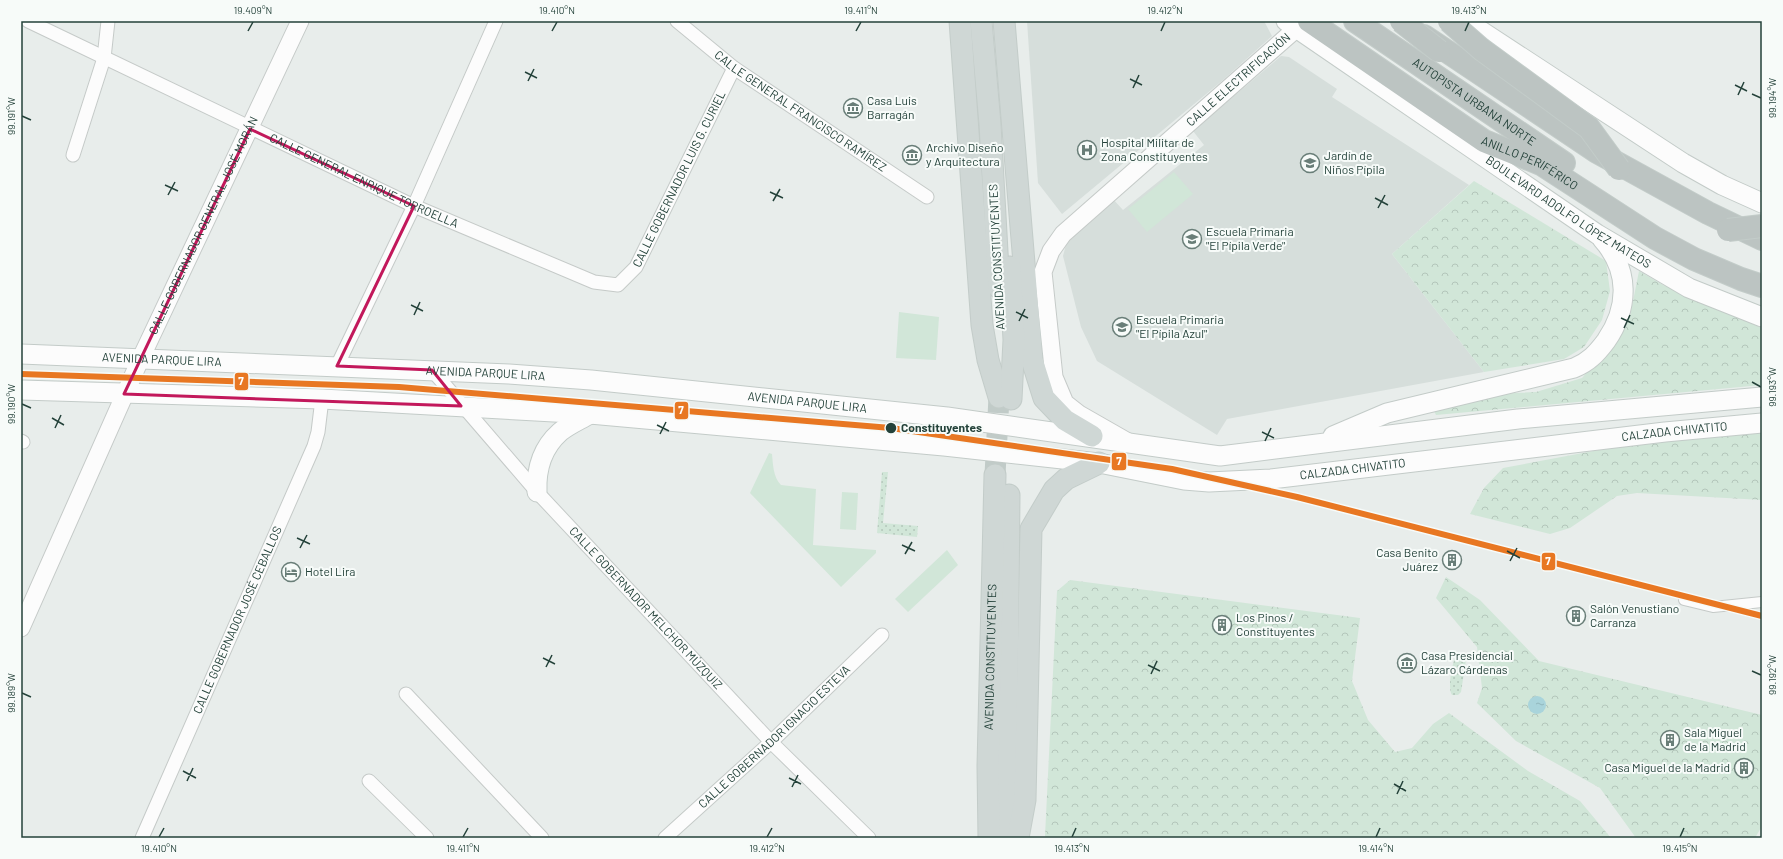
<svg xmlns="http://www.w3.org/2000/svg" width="1783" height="859" font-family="Barlow,sans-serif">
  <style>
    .built { fill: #d6dedb }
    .green { fill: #d1e6d8 }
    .forest { fill: url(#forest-crowns) }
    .garden { fill: url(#garden-dots) }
    .water { fill: url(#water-ripples) }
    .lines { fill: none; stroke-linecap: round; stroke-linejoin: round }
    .primary-tunnel { stroke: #c1cbc8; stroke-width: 21; stroke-dasharray: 21 10; stroke-linecap: butt }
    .pedestrian-casing { stroke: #c5cac8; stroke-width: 12 }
    .minor-casing { stroke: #c5cac8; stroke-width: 15 }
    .tertiary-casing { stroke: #c5cac8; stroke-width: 19 }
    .secondary-casing { stroke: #c3cbc8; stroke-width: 21 }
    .primary-casing { stroke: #c3ccc9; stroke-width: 23 }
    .motorway-casing { stroke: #c3ccc9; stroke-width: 24 }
    .pedestrian { stroke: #fcfcfc; stroke-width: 10 }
    .minor { stroke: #fcfcfc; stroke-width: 13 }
    .tertiary { stroke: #fcfcfc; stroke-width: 17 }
    .secondary { stroke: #fcfcfc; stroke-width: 19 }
    .primary { stroke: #cfd7d5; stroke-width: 21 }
    .motorway { stroke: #bcc4c2; stroke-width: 22 }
    .motorway-bridge-casing { stroke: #c3ccc9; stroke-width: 24; stroke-linecap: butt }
    .motorway-bridge { stroke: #bcc4c2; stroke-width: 22 }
    .metro-1-casing { stroke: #f7fbf9; stroke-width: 9 }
    .metro-1 { stroke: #e87722; stroke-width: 6 }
    .marked { fill: none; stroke: #c2185b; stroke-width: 3; stroke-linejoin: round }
    .ticks { fill: none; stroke: #24423a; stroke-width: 1.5 }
    .stop-dot { fill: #24423a; stroke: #f7fbf9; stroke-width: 1.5 }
    .labels { text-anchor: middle; stroke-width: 4; stroke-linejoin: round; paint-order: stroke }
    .street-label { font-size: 12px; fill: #24423a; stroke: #f7fbf9 }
    .poi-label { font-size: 12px; fill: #24423a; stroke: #f7fbf9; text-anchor: start }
    .stop-label { font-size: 12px; font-weight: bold; fill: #24423a; stroke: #f7fbf9; text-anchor: start }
    .line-badge { stroke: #f7fbf9; stroke-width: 1.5 }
    .badge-label { font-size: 11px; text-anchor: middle; font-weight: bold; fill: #fff }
    .neatline { fill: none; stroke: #24423a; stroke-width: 1.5 }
    .ticks-label { font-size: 10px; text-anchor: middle; fill: #24423a }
  </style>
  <defs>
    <pattern id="forest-crowns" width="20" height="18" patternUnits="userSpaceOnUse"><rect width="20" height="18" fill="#d1e6d8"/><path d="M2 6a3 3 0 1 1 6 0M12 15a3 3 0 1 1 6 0" fill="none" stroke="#b3c6ba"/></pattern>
    <pattern id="garden-dots" width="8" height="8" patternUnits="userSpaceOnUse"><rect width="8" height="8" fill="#d1e6d8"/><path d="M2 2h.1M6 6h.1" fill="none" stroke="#b3c6ba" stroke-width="1.8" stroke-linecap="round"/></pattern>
    <pattern id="water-ripples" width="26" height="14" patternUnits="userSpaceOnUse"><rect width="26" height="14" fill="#a9d4db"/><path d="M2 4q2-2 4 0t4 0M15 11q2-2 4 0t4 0" fill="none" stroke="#91b7bd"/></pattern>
  </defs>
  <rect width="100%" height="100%" fill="#e8edeb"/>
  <g class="built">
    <path d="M1027 21H1264L1272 36 1223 80 1062 214 1038 183Z"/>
    <path d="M1281 56 1289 57 1337 89 1332 97 1469 185 1392 254 1484 372 1227 419 1217 435 1097 361 1081 327 1063 256 1068 237 1112 198 1123 210 1204 145 1193 131Z"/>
  </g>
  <g class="green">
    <path d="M1174 172 1193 194 1147 232 1128 209Z"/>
    <path d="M899 312 939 317 936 360 896 358Z"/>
    <path d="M769 453 772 454C773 464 773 477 781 485L816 489 813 545 876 550V553L841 587 750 493Z"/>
    <path d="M842 492 858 493 856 530 840 529Z"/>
    <path d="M947 550 958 565 908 612 895 599Z"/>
  </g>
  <g class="forest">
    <path d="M1474 181 1606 261 1610 291 1602 320 1584 347 1564 359 1484 372 1392 254Z"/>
    <path d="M1639 271 1663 285 1762 328V385L1436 415 1434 411 1496 394 1536 392 1582 378 1613 342 1630 316Z"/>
    <path d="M1762 430V500L1637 493 1617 496 1570 528 1550 534 1470 514 1484 488 1503 468 1636 443Z"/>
    <path d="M1446 577 1480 600 1539 661 1762 715V826L1755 838H1636L1600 788 1516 741 1477 703 1482 688 1477 647 1436 598Z"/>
    <path d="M1070 580 1360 618 1352 681 1368 720 1395 752 1412 748 1433 724 1449 713 1528 771 1580 801 1611 838H1047L1045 836 1057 591Z"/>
  </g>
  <g class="garden">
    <path d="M882 472H888L883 523 918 526 917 537 877 533Z"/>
    <path d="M1459 652 1465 655 1466 660 1461 692 1458 695H1452C1447 689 1452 657 1459 652Z"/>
  </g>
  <circle class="water" cx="1537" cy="705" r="9"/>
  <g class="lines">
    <path class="primary-tunnel" d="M995 475 999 397"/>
    <g class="pedestrian-casing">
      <path id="pedestrian" d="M1684 600 1713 607 1762 602"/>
    </g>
    <g class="minor-casing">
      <g id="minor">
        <path id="s1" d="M28 21 414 206 594 282 618 285 636 267 734 68"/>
        <path id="s2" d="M677 21 734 68 927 197"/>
        <path d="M73 155 104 58 108 21"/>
        <path d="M337 366 414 206 496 21"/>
        <path id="s3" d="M432 370 537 492 771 742 869 838"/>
        <path d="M21 441 23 442"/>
        <path d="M406 694 542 838"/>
        <path d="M369 781 427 838"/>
        <path id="s4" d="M142 838 314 446 318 432 322 399"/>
        <path id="s5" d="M665 838 771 742 882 635"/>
      </g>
    </g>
    <g class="tertiary-casing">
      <g id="tertiary">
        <path id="s6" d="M1128 442 1079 414 1065 403 1054 377 1043 272 1051 251 1063 234 1297 28"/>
        <path id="s7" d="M21 628 140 360 300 21"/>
      </g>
    </g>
    <g class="secondary-casing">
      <g id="secondary">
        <path id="s8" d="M1286 21 1597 234 1689 288 1762 317"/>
        <path d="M1466 21 1683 163 1722 185 1762 203"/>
        <path id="s9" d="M21 354 509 374 591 380 947 417 1220 456 1518 419 1762 397"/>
        <path id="s10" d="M21 390 322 399 590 414 944 446 1099 463 1184 480 1209 482 1271 479 1665 432 1762 423"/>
        <path d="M1333 436 1387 413 1574 368C1589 362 1597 353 1606 341 1629 308 1630 270 1602 239"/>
        <path d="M537 492C536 469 542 448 560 432 568 425 580 420 590 414"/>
      </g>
    </g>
    <g class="primary-casing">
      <g id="primary">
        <path d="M960 21 982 325 988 360 999 397"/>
        <path d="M981 21 990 124 999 288"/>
        <path d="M1004 21 1032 360 1044 398 1065 420 1092 436"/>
        <path d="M1010 267 1014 340 1011 399"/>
        <path d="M1009 495 1006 800 1009 838"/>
        <path id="s11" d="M989 838 988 766 995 475"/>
        <path d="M1018 838 1025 800 1031 529 1054 490 1066 479 1099 463"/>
      </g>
    </g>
    <g class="motorway-casing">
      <g id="motorway">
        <path id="s12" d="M1309 21 1484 141 1541 164 1655 238 1694 259 1741 279 1762 286"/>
        <path id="s13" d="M1355 21 1564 163"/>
        <path d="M1424 36 1597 152 1708 213 1762 239"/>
      </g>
    </g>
    <use href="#pedestrian" class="pedestrian"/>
    <use href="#minor" class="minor"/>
    <use href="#tertiary" class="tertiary"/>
    <use href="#secondary" class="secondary"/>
    <use href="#primary" class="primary"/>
    <use href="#motorway" class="motorway"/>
    <g class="motorway-bridge-casing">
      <g id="motorway-bridge">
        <path d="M1401 21 1439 51"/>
        <path d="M1449 21 1481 49 1589 128 1619 169"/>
        <path d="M1728 230 1762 226"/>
      </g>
    </g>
    <use href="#motorway-bridge" class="motorway-bridge"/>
    <g class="metro-1-casing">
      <path id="metro-1" d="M21 374 399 387 891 428 1172 469 1297 497 1762 616"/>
    </g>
    <use href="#metro-1" class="metro-1"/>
  </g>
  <path class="marked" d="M250 129 414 206 337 366 432 370 461 406 124 394Z"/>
  <path class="ticks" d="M248 31 253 22M552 31 557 22M856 31 861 22M1161 31 1165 22M1465 31 1469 22M525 72 537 78M1130 79 1142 85M528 81 534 69M1735 85 1747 91M1133 88 1139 75M1752 94 1761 98M1738 95 1744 82M22 116 31 120M165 185 178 191M770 192 783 198M168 195 175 182M1375 198 1388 205M773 201 780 189M1378 208 1385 195M411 305 423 311M1016 312 1028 318M414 315 420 302M1621 318 1634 324M1019 321 1025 309M1624 328 1630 315M1752 382 1761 387M22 404 31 408M52 418 64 425M657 425 669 431M55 428 61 415M1262 432 1274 438M660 434 666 422M1265 441 1271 428M297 538 310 544M902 545 915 551M300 548 307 535M1507 551 1520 558M905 554 912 542M1510 561 1517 548M543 658 555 664M1148 665 1160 671M546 667 552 655M1752 671 1761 675M1151 674 1157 661M22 693 31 697M183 771 196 778M789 778 801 784M187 781 193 768M1394 784 1406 791M792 787 798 775M1397 794 1403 781M159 837 164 828M463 837 468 828M767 837 772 828M1072 837 1076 828M1376 837 1380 828M1680 837 1684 828"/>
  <defs>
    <g id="museum-ring" transform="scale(1)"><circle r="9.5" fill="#f7fbf9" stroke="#697e78" stroke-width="1.5"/><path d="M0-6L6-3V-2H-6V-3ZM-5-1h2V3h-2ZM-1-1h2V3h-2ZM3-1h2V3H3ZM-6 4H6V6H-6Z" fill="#697e78"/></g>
    <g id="hospital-ring" transform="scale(1)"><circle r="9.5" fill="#f7fbf9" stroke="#697e78" stroke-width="1.5"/><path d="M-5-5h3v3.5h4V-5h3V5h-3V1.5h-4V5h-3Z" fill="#697e78"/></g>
    <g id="school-ring" transform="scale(1)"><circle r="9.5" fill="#f7fbf9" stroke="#697e78" stroke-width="1.5"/><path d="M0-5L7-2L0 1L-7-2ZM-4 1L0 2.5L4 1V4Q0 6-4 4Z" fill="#697e78"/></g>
    <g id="building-ring" transform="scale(1)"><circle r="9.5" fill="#f7fbf9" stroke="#697e78" stroke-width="1.5"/><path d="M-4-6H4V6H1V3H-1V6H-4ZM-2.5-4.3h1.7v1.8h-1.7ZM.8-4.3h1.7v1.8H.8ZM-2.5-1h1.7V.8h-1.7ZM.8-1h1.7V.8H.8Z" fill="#697e78"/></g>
    <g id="hotel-ring" transform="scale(1)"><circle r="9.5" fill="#f7fbf9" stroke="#697e78" stroke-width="1.5"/><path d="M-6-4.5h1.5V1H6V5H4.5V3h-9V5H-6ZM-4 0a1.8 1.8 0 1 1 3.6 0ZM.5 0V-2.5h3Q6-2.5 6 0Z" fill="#697e78"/></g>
  </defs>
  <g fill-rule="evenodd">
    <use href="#museum-ring" x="853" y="108"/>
    <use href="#hospital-ring" x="1087" y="150"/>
    <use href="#museum-ring" x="912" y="155"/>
    <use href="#school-ring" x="1310" y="163"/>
    <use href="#school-ring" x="1192" y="239"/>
    <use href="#school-ring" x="1122" y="327"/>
    <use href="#building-ring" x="1452" y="560"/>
    <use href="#hotel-ring" x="291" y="572"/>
    <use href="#building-ring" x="1576" y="616"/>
    <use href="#building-ring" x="1222" y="625"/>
    <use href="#museum-ring" x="1407" y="663"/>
    <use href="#building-ring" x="1670" y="740"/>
    <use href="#building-ring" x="1744" y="768"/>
  </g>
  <circle class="stop-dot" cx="891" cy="428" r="6"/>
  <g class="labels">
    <g class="street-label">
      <text dy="4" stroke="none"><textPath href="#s6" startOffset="485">CALLE ELECTRIFICACIÓN</textPath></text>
      <text dy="4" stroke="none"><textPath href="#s13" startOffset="144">AUTOPISTA URBANA NORTE</textPath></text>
      <text dy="4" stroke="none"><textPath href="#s2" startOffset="153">CALLE GENERAL FRANCISCO RAMÍREZ</textPath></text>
      <text dy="4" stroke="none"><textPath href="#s12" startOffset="263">ANILLO PERIFÉRICO</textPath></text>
      <text dy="4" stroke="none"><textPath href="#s1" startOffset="771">CALLE GOBERNADOR LUIS G. CURIEL</textPath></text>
      <text dy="4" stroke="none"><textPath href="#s1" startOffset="372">CALLE GENERAL ENRIQUE TORROELLA</textPath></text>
      <text dy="4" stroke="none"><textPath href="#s8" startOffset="341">BOULEVARD ADOLFO LÓPEZ MATEOS</textPath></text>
      <text dy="4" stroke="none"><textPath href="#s7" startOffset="442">CALLE GOBERNADOR GENERAL JOSÉ MORÁN</textPath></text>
      <text transform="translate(997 257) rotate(-93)" y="4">AVENIDA CONSTITUYENTES</text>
      <text dy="4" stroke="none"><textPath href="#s9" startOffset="141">AVENIDA PARQUE LIRA</textPath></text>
      <text dy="4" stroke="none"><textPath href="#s9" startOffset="465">AVENIDA PARQUE LIRA</textPath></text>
      <text dy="4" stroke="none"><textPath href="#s9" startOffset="788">AVENIDA PARQUE LIRA</textPath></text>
      <text dy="4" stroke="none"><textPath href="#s10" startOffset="1661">CALZADA CHIVATITO</textPath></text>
      <text dy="4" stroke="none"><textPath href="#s10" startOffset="1337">CALZADA CHIVATITO</textPath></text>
      <text dy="4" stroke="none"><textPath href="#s3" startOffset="320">CALLE GOBERNADOR MELCHOR MÚZQUIZ</textPath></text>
      <text dy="4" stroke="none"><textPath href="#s4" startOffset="238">CALLE GOBERNADOR JOSÉ CEBALLOS</textPath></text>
      <text dy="4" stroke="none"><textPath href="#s11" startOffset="181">AVENIDA CONSTITUYENTES</textPath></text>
      <text dy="4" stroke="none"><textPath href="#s5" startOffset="149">CALLE GOBERNADOR IGNACIO ESTEVA</textPath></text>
    </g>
    <g class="poi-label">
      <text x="867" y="105">Casa Luis<tspan x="867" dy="14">Barragán</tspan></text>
      <text x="1101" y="147">Hospital Militar de<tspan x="1101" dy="14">Zona Constituyentes</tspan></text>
      <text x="926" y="152">Archivo Diseño<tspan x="926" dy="14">y Arquitectura</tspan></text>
      <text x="1324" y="160">Jardín de<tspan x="1324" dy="14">Niños Pípila</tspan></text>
      <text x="1206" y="236">Escuela Primaria<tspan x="1206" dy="14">"El Pípila Verde"</tspan></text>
      <text x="1136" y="324">Escuela Primaria<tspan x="1136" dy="14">"El Pípila Azul"</tspan></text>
      <text x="1438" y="557" text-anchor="end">Casa Benito<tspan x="1438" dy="14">Juárez</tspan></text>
      <text x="305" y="576">Hotel Lira</text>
      <text x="1590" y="613">Salón Venustiano<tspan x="1590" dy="14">Carranza</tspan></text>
      <text x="1236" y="622">Los Pinos /<tspan x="1236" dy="14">Constituyentes</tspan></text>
      <text x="1421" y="660">Casa Presidencial<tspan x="1421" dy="14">Lázaro Cárdenas</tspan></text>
      <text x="1684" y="737">Sala Miguel<tspan x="1684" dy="14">de la Madrid</tspan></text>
      <text x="1730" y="772" text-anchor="end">Casa Miguel de la Madrid</text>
    </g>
    <g class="stop-label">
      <text x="901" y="432">Constituyentes</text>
    </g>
  </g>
  <g class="line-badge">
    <rect x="234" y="372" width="15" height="19" rx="4" fill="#e87722"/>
    <rect x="674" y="401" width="15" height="19" rx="4" fill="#e87722"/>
    <rect x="1111" y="452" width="16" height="19" rx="4" fill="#e87722"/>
    <rect x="1541" y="552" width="15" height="19" rx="4" fill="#e87722"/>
  </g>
  <g class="badge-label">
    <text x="241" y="385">7</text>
    <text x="681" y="414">7</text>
    <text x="1119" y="465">7</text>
    <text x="1548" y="565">7</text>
  </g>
  <rect width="1783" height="859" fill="none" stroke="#f7fbf9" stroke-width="44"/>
  <rect x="22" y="22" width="1739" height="815" class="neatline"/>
  <g class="ticks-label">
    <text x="253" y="14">19.409°N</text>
    <text x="557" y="14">19.410°N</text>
    <text x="861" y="14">19.411°N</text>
    <text x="1165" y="14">19.412°N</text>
    <text x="1469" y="14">19.413°N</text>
    <text transform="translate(1772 98) rotate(-90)" y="4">99.194°W</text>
    <text transform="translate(11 116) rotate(-90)" y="4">99.191°W</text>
    <text transform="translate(1772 387) rotate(-90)" y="4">99.193°W</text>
    <text transform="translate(11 404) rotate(-90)" y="4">99.190°W</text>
    <text transform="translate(1772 675) rotate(-90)" y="4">99.192°W</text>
    <text transform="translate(11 693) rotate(-90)" y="4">99.189°W</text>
    <text x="159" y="852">19.410°N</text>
    <text x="463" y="852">19.411°N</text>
    <text x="767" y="852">19.412°N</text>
    <text x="1072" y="852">19.413°N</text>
    <text x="1376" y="852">19.414°N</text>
    <text x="1680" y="852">19.415°N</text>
  </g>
</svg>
